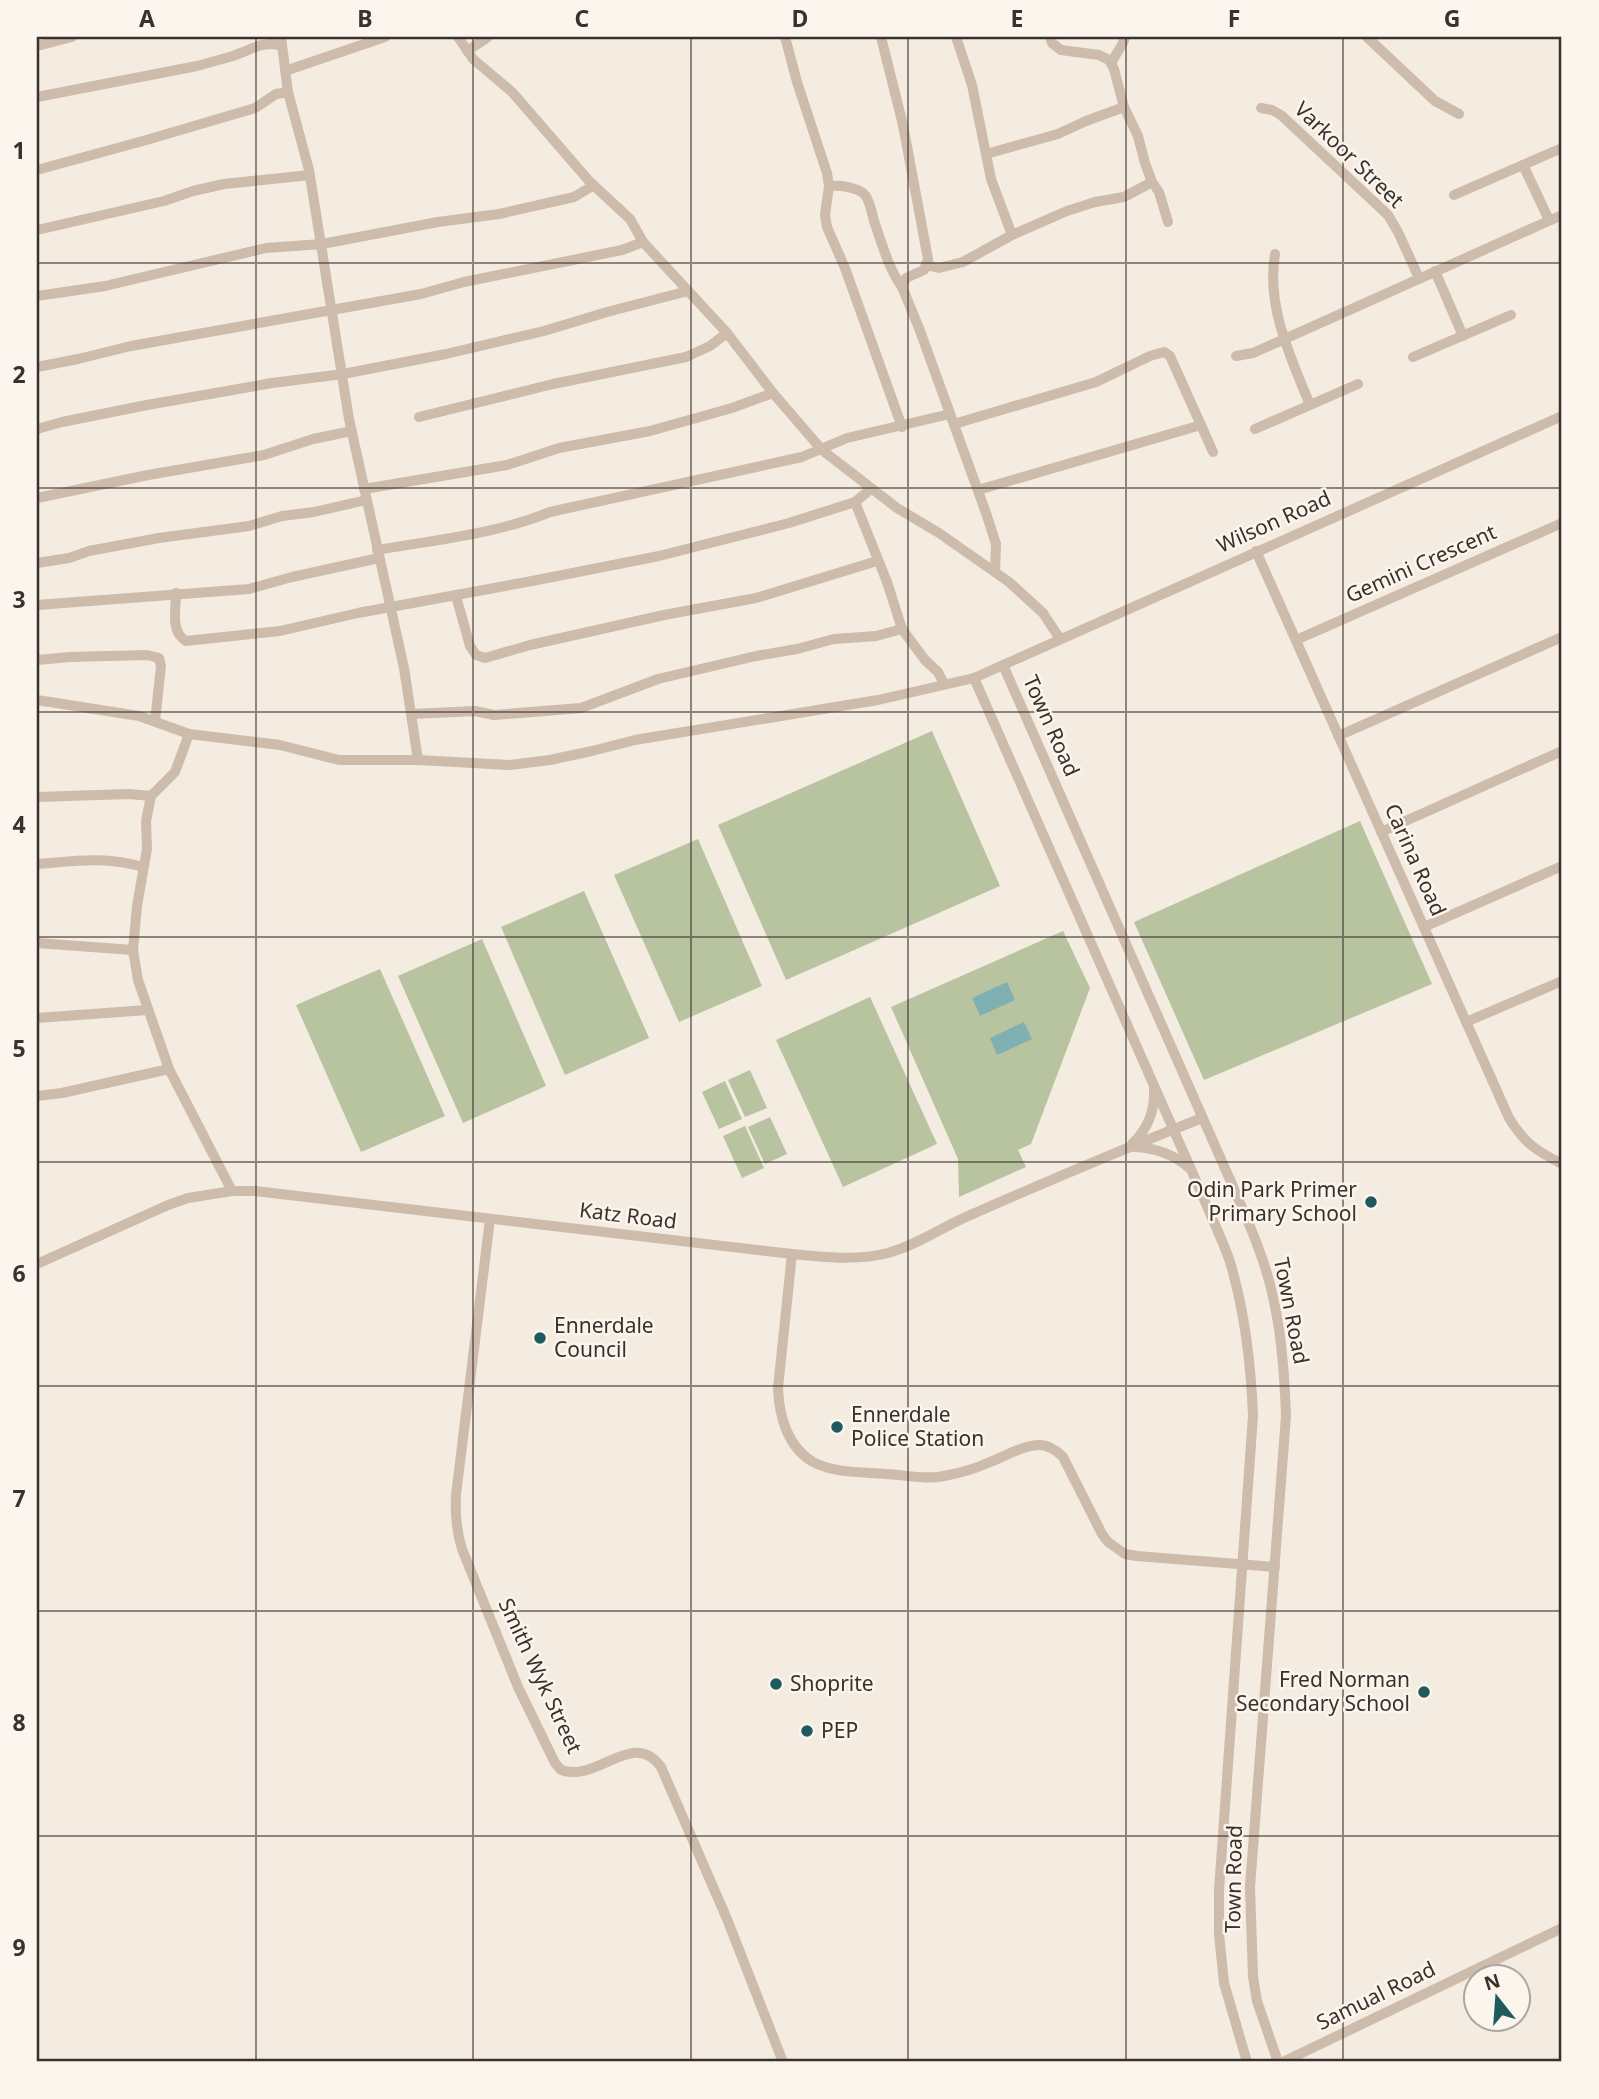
<svg xmlns="http://www.w3.org/2000/svg" width="1599" height="2099" font-family="'Noto Sans',sans-serif">
  <style>
    .green { fill: #b8c4a0 }
    .water { fill: #7fb0b2 }
    .lines { fill: none; stroke-linecap: round; stroke-linejoin: round }
    .minor { stroke: #cdbbac; stroke-width: 10 }
    .grid { fill: none; stroke: #3b302b; stroke-width: 2; stroke-opacity: 0.55 }
    .poi-dot { fill: #1f5a5e; stroke: #fbf5ee; stroke-width: 2.5 }
    .labels { text-anchor: middle; stroke-width: 5; stroke-linejoin: round; paint-order: stroke }
    .street-label { font-size: 21px; fill: #3b302b; stroke: #fbf5ee }
    .poi-label { font-size: 21px; fill: #3b302b; stroke: #fbf5ee; text-anchor: start }
    .neatline { fill: none; stroke: #3b302b; stroke-width: 2.5 }
    .grid-label { font-size: 23px; text-anchor: middle; font-weight: bold; fill: #3b302b }
  </style>
  <rect width="100%" height="100%" fill="#f4ebe1"/>
  <g class="green">
    <path d="M932 731 1000 886 786 980 718 825Z"/>
    <path d="M1360 821 1432 984 1204 1080 1134 922Z"/>
    <path d="M698 839 762 986 679 1022 614 875Z"/>
    <path d="M584 891 649 1038 565 1075 501 927Z"/>
    <path d="M1063 931 1090 988 1031 1144 1018 1150 1026 1167 959 1197 958 1159 891 1007Z"/>
    <path d="M482 939 546 1086 463 1123 398 976Z"/>
    <path d="M380 969 445 1116 361 1152 296 1005Z"/>
    <path d="M870 997 937 1144 843 1187 776 1040Z"/>
    <path d="M750 1070 767 1108 745 1117 728 1080Z"/>
    <path d="M725 1081 742 1119 719 1129 702 1092Z"/>
    <path d="M770 1117 787 1154 765 1164 748 1127Z"/>
    <path d="M745 1126 764 1168 742 1178 723 1136Z"/>
  </g>
  <g class="water">
    <path d="M1007 982 1015 1000 980 1016 972 998Z"/>
    <path d="M1024 1022 1032 1039 997 1055 990 1038Z"/>
  </g>
  <g class="lines">
    <g class="minor">
      <path d="M281 37 288 92 309 170 349 419 404 668 418 760"/>
      <path d="M458 37 473 59 512 92 590 182 630 219 643 242 727 333 773 393 822 450 897 508 939 533 1009 582 1043 613 1060 639"/>
      <path d="M785 37 797 82 827 173 829 186 825 215 827 227 845 268 902 427"/>
      <path d="M881 37 903 125 928 259 924 270 906 278 902 287 919 328 986 513 996 544 995 572"/>
      <path d="M956 37 972 85 991 179 1012 235"/>
      <path d="M1050 37 1052 43 1061 50 1099 55 1109 60 1114 69 1124 107 1138 136 1145 163 1152 182 1159 192 1168 222"/>
      <path d="M1367 37 1435 101 1459 114"/>
      <path d="M37 46 72 37"/>
      <path d="M467 51 488 37"/>
      <path d="M1111 63 1123 43 1125 37"/>
      <path d="M285 71 385 37"/>
      <path d="M37 97 197 66 233 56 261 45 270 44 282 45"/>
      <path d="M1261 108 1272 110 1281 115 1388 215 1398 232 1419 278"/>
      <path d="M986 154 1058 134 1086 121 1124 107"/>
      <path d="M1523 165 1549 220"/>
      <path d="M37 170 150 139 255 108 276 94 288 92"/>
      <path d="M829 186C839 185 858 187 865 195 870 201 872 214 874 221 882 243 888 268 902 287"/>
      <path d="M1454 195 1562 148"/>
      <path d="M37 230 164 201 193 191 224 184 310 175"/>
      <path d="M1275 254C1266 307 1291 358 1310 405"/>
      <path d="M926 265 939 268 963 262 1012 235 1067 211 1095 202 1124 197 1152 182"/>
      <path d="M1435 271 1463 336"/>
      <path d="M37 296 105 286 266 248 322 244 438 222 499 214 574 197 594 185"/>
      <path d="M1236 356 1253 353 1562 215"/>
      <path d="M1413 357 1511 315"/>
      <path d="M37 367 78 359 131 346 421 294 464 282 622 250 643 242"/>
      <path d="M419 417 553 384 686 357 710 346 727 333"/>
      <path d="M954 424 1096 382 1150 356 1164 352 1170 356 1213 452"/>
      <path d="M37 429 62 422 147 405 272 383 343 374 446 354 544 331 607 312 688 291"/>
      <path d="M1255 429 1358 384"/>
      <path d="M364 489 507 465 559 448 650 431 732 408 773 393"/>
      <path d="M978 490 1201 425"/>
      <path d="M37 498 148 475 264 455 313 439 352 431"/>
      <path d="M855 502 887 582 902 629 925 660 938 672 944 684"/>
      <path d="M377 550C435 540 496 534 550 512L802 457 847 438 950 414"/>
      <path d="M1256 551 1509 1118C1524 1143 1537 1151 1562 1164"/>
      <path d="M37 563 69 558 89 551 159 538 249 526 282 516 314 512 366 500"/>
      <path d="M176 593C176 611 170 631 186 641L280 631 358 613 532 581 659 556 789 523 855 502 871 489"/>
      <path d="M456 596 470 646 476 655 485 658 530 645 664 615 756 598 877 561"/>
      <path d="M37 605 249 589 292 577 379 558"/>
      <path d="M1296 640 1562 523"/>
      <path d="M37 660 70 657 147 655 159 658 161 666 155 721"/>
      <path d="M1003 665 1231 1182C1240 1203 1250 1225 1258 1247 1279 1301 1284 1359 1286 1416L1250 1887 1253 1977 1257 2001 1278 2062"/>
      <path d="M974 678 1201 1192C1210 1215 1222 1238 1230 1262 1245 1312 1251 1364 1253 1416L1219 1890V1934L1224 1983 1247 2062"/>
      <path d="M37 700 139 716 189 734 280 745 339 760H418L510 765 550 760 592 751 635 740 878 700 974 678 1562 416"/>
      <path d="M412 714 475 711 494 715 581 708 658 679 756 656 797 649 834 639 876 636 902 629"/>
      <path d="M189 734 175 772 151 796 146 821 147 849 137 906 133 950 138 980 169 1069 232 1191"/>
      <path d="M1338 736 1562 637"/>
      <path d="M37 797 129 794 151 796"/>
      <path d="M1381 832 1562 751"/>
      <path d="M37 864C75 861 105 856 143 867"/>
      <path d="M1424 927 1562 866"/>
      <path d="M37 943 133 950"/>
      <path d="M37 1018 147 1010"/>
      <path d="M1466 1022 1562 981"/>
      <path d="M37 1096 62 1093 169 1069"/>
      <path d="M1132 1144C1148 1129 1155 1110 1154 1089"/>
      <path d="M1135 1147C1156 1148 1173 1154 1188 1167"/>
      <path d="M490 1219 456 1495C455 1514 456 1530 462 1549L518 1687 555 1763 561 1770C598 1783 633 1728 661 1767L727 1919 783 2062"/>
      <path d="M792 1254 778 1388C779 1415 787 1447 813 1462 833 1473 863 1472 886 1474 905 1475 926 1480 944 1476 960 1473 975 1469 990 1462 1006 1456 1023 1445 1040 1445 1049 1445 1057 1451 1063 1457L1102 1534 1108 1542 1125 1554 1137 1556 1275 1567"/>
      <path d="M37 1264 168 1205 188 1198 232 1191H255L792 1254C824 1257 856 1261 888 1253 920 1244 945 1225 975 1213 1050 1180 1126 1148 1202 1118"/>
      <path d="M1283 2062 1562 1928"/>
    </g>
  </g>
  <path class="grid" d="M256 37V2062M473 37V2062M691 37V2062M908 37V2062M1126 37V2062M1343 37V2062M37 263H1562M37 488H1562M37 712H1562M37 937H1562M37 1162H1562M37 1386H1562M37 1611H1562M37 1836H1562"/>
  <g class="poi-dot">
    <circle cx="1371" cy="1202" r="7"/>
    <circle cx="540" cy="1338" r="7"/>
    <circle cx="837" cy="1427" r="7"/>
    <circle cx="776" cy="1684" r="7"/>
    <circle cx="1424" cy="1692" r="7"/>
    <circle cx="807" cy="1731" r="7"/>
  </g>
  <g class="labels">
    <g class="street-label">
      <text transform="translate(1349 155) rotate(44)" y="7">Varkoor Street</text>
      <text transform="translate(1274 522) rotate(-24)" y="7">Wilson Road</text>
      <text transform="translate(1421 564) rotate(-24)" y="7">Gemini Crescent</text>
      <text transform="translate(1051 726) rotate(66)" y="7">Town Road</text>
      <text transform="translate(1415 860) rotate(66)" y="7">Carina Road</text>
      <text transform="translate(628 1216) rotate(7)" y="7">Katz Road</text>
      <text transform="translate(1291 1311) rotate(79)" y="7">Town Road</text>
      <text transform="translate(540 1676) rotate(65)" y="7">Smith Wyk Street</text>
      <text transform="translate(1234 1879) rotate(-89)" y="7">Town Road</text>
      <text transform="translate(1376 1996) rotate(-26)" y="7">Samual Road</text>
    </g>
    <g class="poi-label">
      <text x="1357" y="1197" text-anchor="end">Odin Park Primer<tspan x="1357" dy="24">Primary School</tspan></text>
      <text x="554" y="1333">Ennerdale<tspan x="554" dy="24">Council</tspan></text>
      <text x="851" y="1422">Ennerdale<tspan x="851" dy="24">Police Station</tspan></text>
      <text x="1410" y="1687" text-anchor="end">Fred Norman<tspan x="1410" dy="24">Secondary School</tspan></text>
      <text x="790" y="1691">Shoprite</text>
      <text x="821" y="1738">PEP</text>
    </g>
  </g>
  <rect width="1599" height="2099" fill="none" stroke="#fbf5ee" stroke-width="77"/>
  <g transform="translate(1497 1998) rotate(343)"><circle r="33" fill="#fbf5ee" stroke="#aea6a0" stroke-width="2"/>
  <path d="M0-5L12 26L0 18L-12 26Z" fill="#1f5a5e"/>
  <text y="-10" font-size="19" font-weight="bold" text-anchor="middle" fill="#3b302b">N</text>
  </g>
  <rect x="38" y="38" width="1522" height="2022" class="neatline"/>
  <g class="grid-label">
    <text x="147" y="27">A</text>
    <text x="365" y="27">B</text>
    <text x="582" y="27">C</text>
    <text x="800" y="27">D</text>
    <text x="1017" y="27">E</text>
    <text x="1234" y="27">F</text>
    <text x="1452" y="27">G</text>
    <text x="19" y="159">1</text>
    <text x="19" y="383">2</text>
    <text x="19" y="608">3</text>
    <text x="19" y="833">4</text>
    <text x="19" y="1057">5</text>
    <text x="19" y="1282">6</text>
    <text x="19" y="1507">7</text>
    <text x="19" y="1731">8</text>
    <text x="19" y="1956">9</text>
  </g>
</svg>
